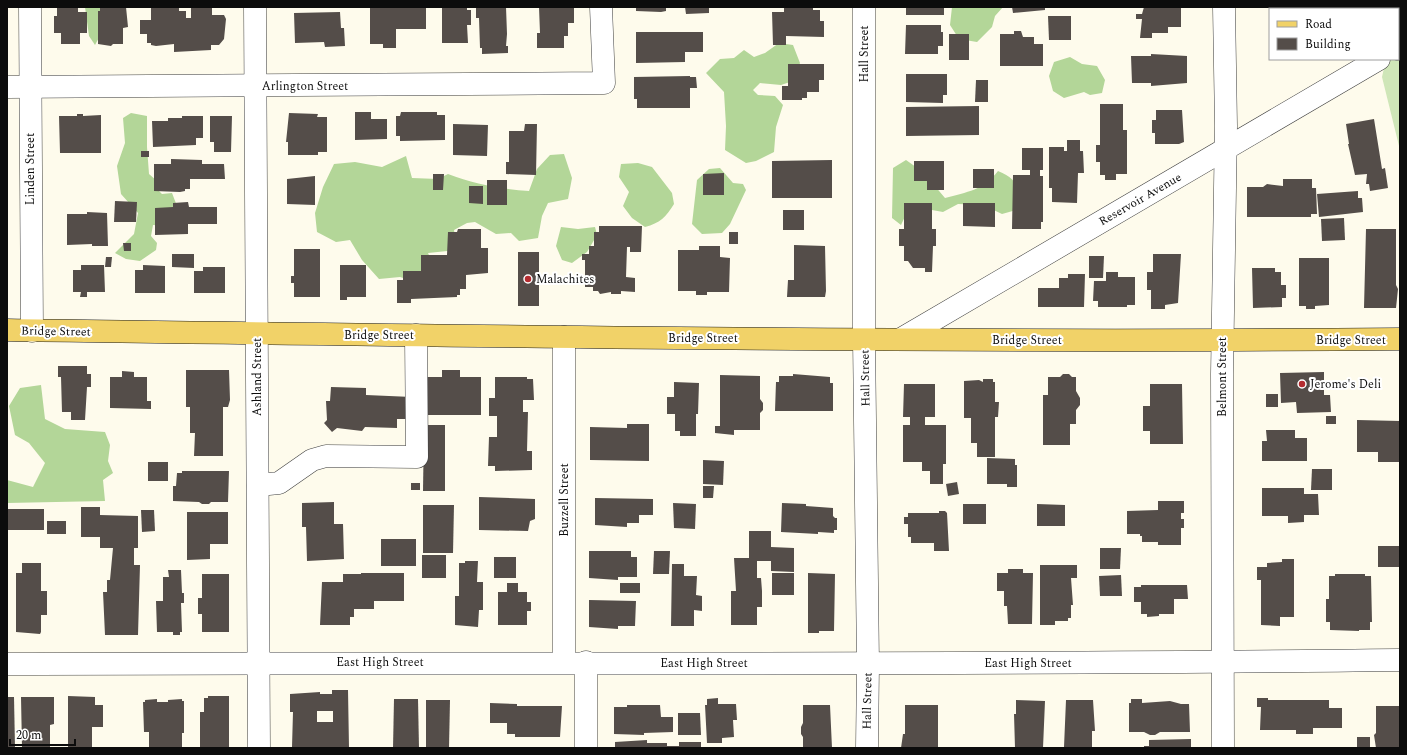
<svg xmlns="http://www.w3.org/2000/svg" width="1407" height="755" font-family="Spectral,serif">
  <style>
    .green { fill: #cfe6b8 }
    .forest { fill: #b3d698 }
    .building { fill: #544d49; fill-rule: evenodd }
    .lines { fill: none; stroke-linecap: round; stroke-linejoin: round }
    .minor-casing { stroke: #3f3f3f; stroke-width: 23 }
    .major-casing { stroke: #1d1d1d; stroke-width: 23 }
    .minor { stroke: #fff; stroke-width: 22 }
    .major { stroke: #f1d268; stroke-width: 22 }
    .poi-dot { fill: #b42c30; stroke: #fff; stroke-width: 1.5 }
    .labels { text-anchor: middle; stroke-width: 4; stroke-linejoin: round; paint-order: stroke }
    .street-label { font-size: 12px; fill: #0c0c0c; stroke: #fff }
    .poi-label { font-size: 12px; fill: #0c0c0c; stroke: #fff; text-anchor: start }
  </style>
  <rect width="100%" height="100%" fill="#fefbec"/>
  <path class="green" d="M1400 13V150L1382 77 1386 59H1398V14Z"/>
  <g class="forest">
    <path d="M85 7H103L101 34 95 45 89 36Z"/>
    <path d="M952 7H1003L995 16 992 27 977 42 959 39 950 25Z"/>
    <path d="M779 43 793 45 800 63 793 81 781 85 760 83 753 90 758 95 775 96 783 105 776 127 774 152 756 161 746 163 725 150 726 126 724 92 706 73 720 59 734 58 744 50 754 57 765 53Z"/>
    <path d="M1070 57 1082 64 1097 66 1105 80 1102 93 1090 95 1084 92 1064 98 1053 91 1049 76 1054 62Z"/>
    <path d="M131 113 147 116V147L149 174 157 181V189L162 194 172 193 180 214 167 226 153 225 151 236 157 243 156 250 140 261 126 259 115 253 134 234 138 213 121 194 117 166 125 143 123 118Z"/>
    <path d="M564 154 572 178 568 199 548 203 542 216 538 238 519 241 511 233 496 234 475 222 467 223 454 230 457 250 428 253 433 264 426 285 400 277 379 279 362 260 350 240 336 242 317 232 315 213 323 187 334 164 355 162 382 167 406 156 412 178 438 179 448 174C474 184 501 189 529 191L537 169 550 155Z"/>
    <path d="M906 160 923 172 945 198C967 192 984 190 998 171 1018 179 1019 188 1020 209L1002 214 983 205 958 204 943 212 910 206 901 225 892 218 893 168Z"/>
    <path d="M638 163 652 167 672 193 674 204C666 217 660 223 645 227L632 218 623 206 629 192 619 177 621 164Z"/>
    <path d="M720 168 733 183 743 184 746 190 730 224 722 233 702 234 692 224 697 180 709 169Z"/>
    <path d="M561 227 578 229 595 227 597 235 587 252 572 263 562 260 556 246Z"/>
    <path d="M41 385 45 419 65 429 105 432 110 445 108 461 113 473 103 480 105 501 7 503V480L33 487 45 463 29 443 15 435 9 406 20 388Z"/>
  </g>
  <g class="building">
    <path d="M57 7H78V12H87V33H80V44H61V33H54V16H57Z"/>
    <path d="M100 7H126L128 27 123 28V44H113L111 46 98 44V11H100Z"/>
    <path d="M191 7H212V15H224L226 19 224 39 219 45H211V50L174 52V44L156 46 151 45V43H147V34H140V20H151V8H179V11H186V18H191Z"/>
    <path d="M370 7H426V29H396V48H383V44H370Z"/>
    <path d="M442 7H467V10H471V25H467L468 43H442Z"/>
    <path d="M476 7H506L507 34 506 46H508V53L482 54V48H480L479 18H476Z"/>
    <path d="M539 7H574V23H568V36H564V48H537V33H540Z"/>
    <path d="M636 7H666V11L661 12 636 11Z"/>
    <path d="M685 7H709V13L686 14Z"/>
    <path d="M784 7H813V10H820V21H824V37L786 36V45H773L772 12H784Z"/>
    <rect x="906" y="7" width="38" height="8"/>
    <path d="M1012 7H1045V10L1013 13Z"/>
    <path d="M1144 7H1181V27H1168V33H1152V38H1140L1142 19H1136V14H1142Z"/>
    <path d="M1284 7H1314V8L1284 9Z"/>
    <path d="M340 12 341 28H344L345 46 325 47 324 42 295 43 294 13Z"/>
    <path d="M1048 16H1071V40H1049Z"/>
    <path d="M906 25H941V32H943V46H938V54H905Z"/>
    <path d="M1014 31H1021L1023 37H1034V44H1043V66H1000V34H1014Z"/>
    <path d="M636 32H703V52H685V62L636 63Z"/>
    <rect x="949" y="34" width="20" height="26"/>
    <path d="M1151 54 1187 56V83L1151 86V83H1132L1131 56H1151Z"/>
    <path d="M788 64H824V80H819V92H807V98H802V100H782V86H788Z"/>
    <path d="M906 74H947V95H943V103L906 102Z"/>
    <path d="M690 76V77H696L697 88H690V108H637V99H634V77Z"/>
    <path d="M976 80H988V102H975Z"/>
    <path d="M1100 104H1123V130H1127V174H1116V180H1105V175H1100V162H1096V145H1100Z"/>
    <path d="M979 106V135L906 136V107Z"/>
    <path d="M1156 110H1182L1184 142 1179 144H1155V133H1152V120H1156Z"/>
    <path d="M355 112H371V119H387V139L355 140Z"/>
    <path d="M401 112H437V115H445V140L400 141V136H396V116H400Z"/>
    <path d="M289 113 318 114 317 117H327V152H318V155H288V142H286Z"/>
    <path d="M77 114H83V116L101 115V153H60L59 116H77Z"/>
    <path d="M182 116H203V138H196V145L153 147 152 121H168V118H182Z"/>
    <path d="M210 116H232L231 152H214V142H210Z"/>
    <path d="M1374 119 1382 169 1385 168 1388 188 1370 191 1369 184H1366L1367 174 1355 175 1348 144H1349L1346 124Z"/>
    <path d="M453 124 488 125 487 156 453 155Z"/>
    <path d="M525 124H537L536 175 506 174V162H509V131H524Z"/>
    <path d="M1067 140H1080V151H1083L1084 173H1078L1077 203 1052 202V188H1049V147H1064V151H1067Z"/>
    <path d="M1022 148H1043V170H1040V176H1043V222H1041V229H1012L1013 175H1030V170H1022Z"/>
    <rect x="141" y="151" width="8" height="6"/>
    <path d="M171 159 202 160V164H224L225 179H190V189H185V191L180 192 154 191V164H171Z"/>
    <path d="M832 160V198H772V161Z"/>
    <path d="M914 161H944V190H927V181H914Z"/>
    <rect x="973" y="169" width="21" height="19"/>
    <path d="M724 173V195H703V174Z"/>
    <path d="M433 174H444L443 190H433Z"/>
    <path d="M315 176V205L287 204V179Z"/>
    <path d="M1283 179H1312V188H1316L1317 214H1311V217H1247V187H1263L1267 184 1283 186Z"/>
    <rect x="487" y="180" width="20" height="25"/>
    <path d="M469 186H483V204L469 203Z"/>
    <path d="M1358 191V198H1362L1363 212 1319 217 1317 194Z"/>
    <path d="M115 201 137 202 136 222H114Z"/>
    <path d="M188 202 189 207H217V224H188V234L155 235V208L173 207V203Z"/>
    <path d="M904 203H932V229H936V246H933L932 272H925V268H913L908 261H904V246H899V229H904Z"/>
    <path d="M963 203H995V227L963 226Z"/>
    <rect x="783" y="210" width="21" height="20"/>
    <path d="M87 212 107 213 108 246H92V244L67 245V214H87Z"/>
    <path d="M1344 218 1345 240 1322 241 1321 219Z"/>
    <path d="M599 226H642L641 252H630V247H627L626 277 635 278V292L621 291V294H611V292L600 294 598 291H593V287H585V260H582V254H589V246H594V232H599Z"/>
    <path d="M458 229H481V248H488V273L466 275V289H460V295H457V297L411 299V303H397V280H403V271H421V255H447L448 232H457Z"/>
    <path d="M1366 229H1396V285L1398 289 1396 308H1364Z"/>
    <rect x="729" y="232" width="9" height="12"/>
    <path d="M123 243H131V251H124Z"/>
    <path d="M794 245 825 246 826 291 825 297H787L788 280H794Z"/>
    <path d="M699 246H720V257L730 258 729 292H707V295H696V291H678V250H699Z"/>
    <path d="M294 249H320V297H294V283H291V276H294Z"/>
    <rect x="518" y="252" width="21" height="54"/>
    <path d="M172 254H194V268L172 267Z"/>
    <path d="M1153 254H1181L1178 303 1165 305V309H1151V290H1147V272H1153Z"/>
    <path d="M1089 256H1104L1103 278H1089Z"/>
    <path d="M106 257H112L111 267H105Z"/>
    <path d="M1299 258H1329V305L1315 306V309H1306V306H1299Z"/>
    <path d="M81 265H104L105 292H87V297H80L81 292H73V270H81Z"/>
    <path d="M143 265 165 266V293H135V270H143Z"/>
    <path d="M340 265H366V297H347V300H340Z"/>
    <path d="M203 267H225V293H194V271H203Z"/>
    <path d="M1252 268H1275V272H1281V285H1286V298H1282V307L1253 308Z"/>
    <path d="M1106 272H1118V277H1135V305H1127V307H1098V301H1093L1094 281H1106Z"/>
    <path d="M1068 274H1085L1084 307H1038V288H1059V278H1068Z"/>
    <path d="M58 366H87V374H91V387H87L85 420H71V412H62L61 377H58Z"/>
    <path d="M186 370H229L230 400 228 407H223V456H194L195 433H190V407H186Z"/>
    <path d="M442 370H460V377H481V415H424V377H442Z"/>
    <path d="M122 371 134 372V377H147V401H151V409L110 408V377H122Z"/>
    <path d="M1324 372V395H1330L1331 412 1297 413 1296 402 1281 403 1280 373Z"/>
    <path d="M793 374 830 377V383H833V411H775L776 382H779V376H793Z"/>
    <path d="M1063 374H1069L1072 377H1076V391L1080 398V405L1076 410V424H1070V445H1043V395H1048V377H1060Z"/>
    <path d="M720 375 760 376V399L763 403V410L760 413V430H734V435L715 433V426H720Z"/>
    <path d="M495 377H527V379H533L534 400H523V412H528L527 451H532V470L495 471V466H488L489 437H497V416H489V398H495Z"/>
    <path d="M983 379H993V382H995V402H999L998 417H995V457H977V443H971V418H964V381L979 380 983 382Z"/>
    <path d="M674 382 699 383 698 414H696V436H680V431H675V414H667V397H674Z"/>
    <path d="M904 384H935V417H925V425H946V464H943V484H930V471H922V462H903V425H910V417H903Z"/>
    <path d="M1150 384H1182L1183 444H1150V431H1143V406H1150Z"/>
    <path d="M331 387 366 388V395L412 397V419H397V428L365 427 362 431 337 428 332 432 324 423 327 420 326 401H330Z"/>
    <rect x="1266" y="394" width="12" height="13"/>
    <rect x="1326" y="416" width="10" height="8"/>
    <path d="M1357 420 1400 421V462H1378V452H1357Z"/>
    <path d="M627 424H649V461L590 460V427L627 428Z"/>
    <path d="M424 425H445V491H423Z"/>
    <path d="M1266 430H1295V438H1307V461H1262V441H1267Z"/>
    <path d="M987 458 1015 459V465H1017V487H1007V484H987Z"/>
    <path d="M703 460 724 461 723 485 703 484Z"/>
    <rect x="148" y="462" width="20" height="19"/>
    <path d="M1312 469H1332V490H1311Z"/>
    <path d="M182 471H229L228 502H211L209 504H202L199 502 173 501V486H176L177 473H182Z"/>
    <path d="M957 482 959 494 948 496 946 484Z"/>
    <rect x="411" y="483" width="9" height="7"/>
    <path d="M703 486H714L713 498H703Z"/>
    <path d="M1262 488H1304V494H1318L1319 515H1304V522L1288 523V516H1262Z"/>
    <path d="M479 497 535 499V519L530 521 528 531 479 530Z"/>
    <path d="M595 498 653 499V515H639V523H627V527L595 525Z"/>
    <path d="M1158 501H1184V513H1181V519H1184V528H1181V545H1158V542H1142V536H1140V534H1127V511L1158 510Z"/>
    <path d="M334 502V524H343L344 559 307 561 306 527H302V503Z"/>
    <path d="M673 503 696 504 695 529 674 528Z"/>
    <path d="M782 503 806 504V506L833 508V516L835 518H837V530H834V533L818 532V534L781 532Z"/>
    <rect x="963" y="504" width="23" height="20"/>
    <path d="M1037 504 1065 505V526H1037Z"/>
    <path d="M423 505H454L453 553H423Z"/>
    <path d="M81 507H100V515L138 516V548H134V565H140L138 635H105L103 592H107V580H110L113 548H100V537H81Z"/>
    <rect x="7" y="509" width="37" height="21"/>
    <path d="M141 510H154L155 531 142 532Z"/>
    <path d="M939 511H945L947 513 949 551H934V543H911V537H908V524H904V517H908V513H939Z"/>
    <path d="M187 512H228V544H210V559L187 560Z"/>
    <rect x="47" y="521" width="19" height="13"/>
    <path d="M749 531H771V547L794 548V572L771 571V561H757V578H761L762 591V607H757V625H731V591H736L734 558H749Z"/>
    <rect x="381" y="539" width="35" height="27"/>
    <rect x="1378" y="546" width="22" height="21"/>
    <path d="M1100 548H1121L1120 569H1100Z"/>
    <path d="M589 551H631V557H637V577H618V580L589 578Z"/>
    <path d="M654 551H670L669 574H653Z"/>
    <rect x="422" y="555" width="24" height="23"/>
    <rect x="494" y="557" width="22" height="21"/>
    <path d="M1282 559H1294V617H1280V626L1261 625V580H1257V567H1267V563L1282 562Z"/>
    <path d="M465 561H478L477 582H483V610H479L478 627 455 625V596H459V563H465Z"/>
    <path d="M22 563H41V591H47V615H41V632L40 634 16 632V573H22Z"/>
    <path d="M672 564H684V576H697L696 595 702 596V611L694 610V626H671Z"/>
    <path d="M1040 565H1077V578H1071L1073 605H1071V618H1068V621H1055V625H1040Z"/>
    <path d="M1008 569H1023V573H1033L1032 624H1008L1007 606H1004V591H997V573H1008Z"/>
    <path d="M168 570H181L182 593H184V603H181L182 632H180V635H173V632H157L156 601H163V577H169Z"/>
    <path d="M361 573H404V601H374V609H354V617H350V625H320L322 582H343V574H361Z"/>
    <rect x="772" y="573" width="22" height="22"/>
    <path d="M808 573 835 574 834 631H819V633H808Z"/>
    <path d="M202 574H229V632H202V614H198V598H202Z"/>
    <path d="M1335 574H1365V576H1371L1372 622H1370V630H1359V631L1330 630V622H1326V599H1329V576H1335Z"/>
    <path d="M1121 575 1122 596H1100L1099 576Z"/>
    <path d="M507 583H518V592H527V602H531V611H527V625H498V592H507Z"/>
    <rect x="620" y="583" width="20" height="10"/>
    <path d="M1141 585H1187L1188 599H1174V614H1159V616L1147 617V614H1141V602H1134V587H1141Z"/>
    <path d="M589 600 636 601 635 626H618V629L589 627Z"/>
    <path d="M332 690H348L349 748 292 747 293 712H290V694L320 692V694H332ZM317 711H333V722H317Z"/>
    <path d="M68 696 95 697V705H103V727H92V748H68Z"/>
    <path d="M208 696H229V748H200V712H204V698H208Z"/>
    <path d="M7 697H14L15 748H7Z"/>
    <path d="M21 697H54V724L50 725V747L22 748Z"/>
    <path d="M718 698V704H736L737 720H733L734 737 722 738V743H707L705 705H707V699Z"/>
    <path d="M1257 698H1268V700H1329V708H1342V728H1313V734H1296V730H1260L1261 707H1257Z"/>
    <path d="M157 699V702H168V700L182 699V701H184V733H182V747L149 748V732H144L143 702H145V700Z"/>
    <path d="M394 699H418L419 748H393Z"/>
    <path d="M1131 699H1142V703L1170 701 1181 704H1189L1190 732H1160L1155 735H1150L1144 732H1129V703H1131Z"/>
    <path d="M426 700H450L449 748H426Z"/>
    <path d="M1016 700 1045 701 1043 748H1015L1014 714H1016Z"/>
    <path d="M1066 700H1093L1095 731H1092V748L1064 747Z"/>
    <path d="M490 703 517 704V706H562L560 737H515V734H507V723H490Z"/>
    <path d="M627 705H660L661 717H673V732L644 733V735L614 734V707H627Z"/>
    <path d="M803 705H830L832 748H803V737L801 734V727L803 723Z"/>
    <path d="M905 705H938V748H901L903 734H905Z"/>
    <path d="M1376 706H1400V748H1376L1374 735 1376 733Z"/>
    <path d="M678 713H700L701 735H678Z"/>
    <rect x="1357" y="737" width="13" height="11"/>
    <path d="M1191 739V748H1144V746H1149V740Z"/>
    <path d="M647 740V743H667V746H679V742H701V748H615V742Z"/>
  </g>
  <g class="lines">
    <g class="minor-casing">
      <g id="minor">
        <path d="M30 7 32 331"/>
        <path d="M255 7 259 748"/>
        <path d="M864 7V339L868 664 867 748"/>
        <path d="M1398 49 1400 48"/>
        <path d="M7 87 604 83 601 7"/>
        <path d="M564 337V662"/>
        <path d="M901 339 1379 59"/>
        <path d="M258 485 279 483 312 460 326 456 417 457 416 335"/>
        <path d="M586 662V748"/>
        <path d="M7 664C471 662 936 666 1400 660"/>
        <path d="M1223 748 1222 374 1226 126 1224 7"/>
      </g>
    </g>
    <g class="major-casing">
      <path id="major" d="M7 330C471 336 936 343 1400 339"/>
    </g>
    <use href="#minor" class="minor"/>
    <use href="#major" class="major"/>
  </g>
  <g class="poi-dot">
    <circle cx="528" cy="279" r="4"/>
    <circle cx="1302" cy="384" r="4"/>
  </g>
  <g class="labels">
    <g class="street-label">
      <text transform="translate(864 54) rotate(-90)" y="4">Hall Street</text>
      <text x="305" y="90">Arlington Street</text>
      <text transform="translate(30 169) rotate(-90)" y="4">Linden Street</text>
      <text transform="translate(1140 199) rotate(-30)" y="4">Reservoir Avenue</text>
      <text transform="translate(56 331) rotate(1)" y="4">Bridge Street</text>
      <text x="379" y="339">Bridge Street</text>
      <text x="703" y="342">Bridge Street</text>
      <text x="1027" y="344">Bridge Street</text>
      <text x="1351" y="344">Bridge Street</text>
      <text transform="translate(257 377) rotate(-90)" y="4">Ashland Street</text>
      <text transform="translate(1222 377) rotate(-90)" y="4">Belmont Street</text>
      <text transform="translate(865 378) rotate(-91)" y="4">Hall Street</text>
      <text transform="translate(564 500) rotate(-90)" y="4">Buzzell Street</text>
      <text x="380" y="666">East High Street</text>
      <text x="704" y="667">East High Street</text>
      <text x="1028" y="667">East High Street</text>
      <text transform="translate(867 701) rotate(-89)" y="4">Hall Street</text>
    </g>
    <g class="poi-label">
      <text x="536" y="283">Malachites</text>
      <text x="1310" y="388">Jerome's Deli</text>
    </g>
  </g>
  <rect width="1407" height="755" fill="none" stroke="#0c0c0c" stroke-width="16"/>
  <rect x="1269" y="8" width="130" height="52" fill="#ffffff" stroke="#9e9e9e"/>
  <rect x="1277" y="21" width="20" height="6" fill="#f1d268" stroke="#9e9e9e"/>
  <text x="1305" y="28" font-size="12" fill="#0c0c0c">Road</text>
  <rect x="1277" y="38" width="20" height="12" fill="#544d49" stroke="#9e9e9e"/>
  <text x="1305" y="48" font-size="12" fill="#0c0c0c">Building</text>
  <path d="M10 739v6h65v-6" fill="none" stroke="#0c0c0c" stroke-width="2"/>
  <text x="16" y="739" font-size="12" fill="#0c0c0c" stroke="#ffffff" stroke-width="3" paint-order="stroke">20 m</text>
</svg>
